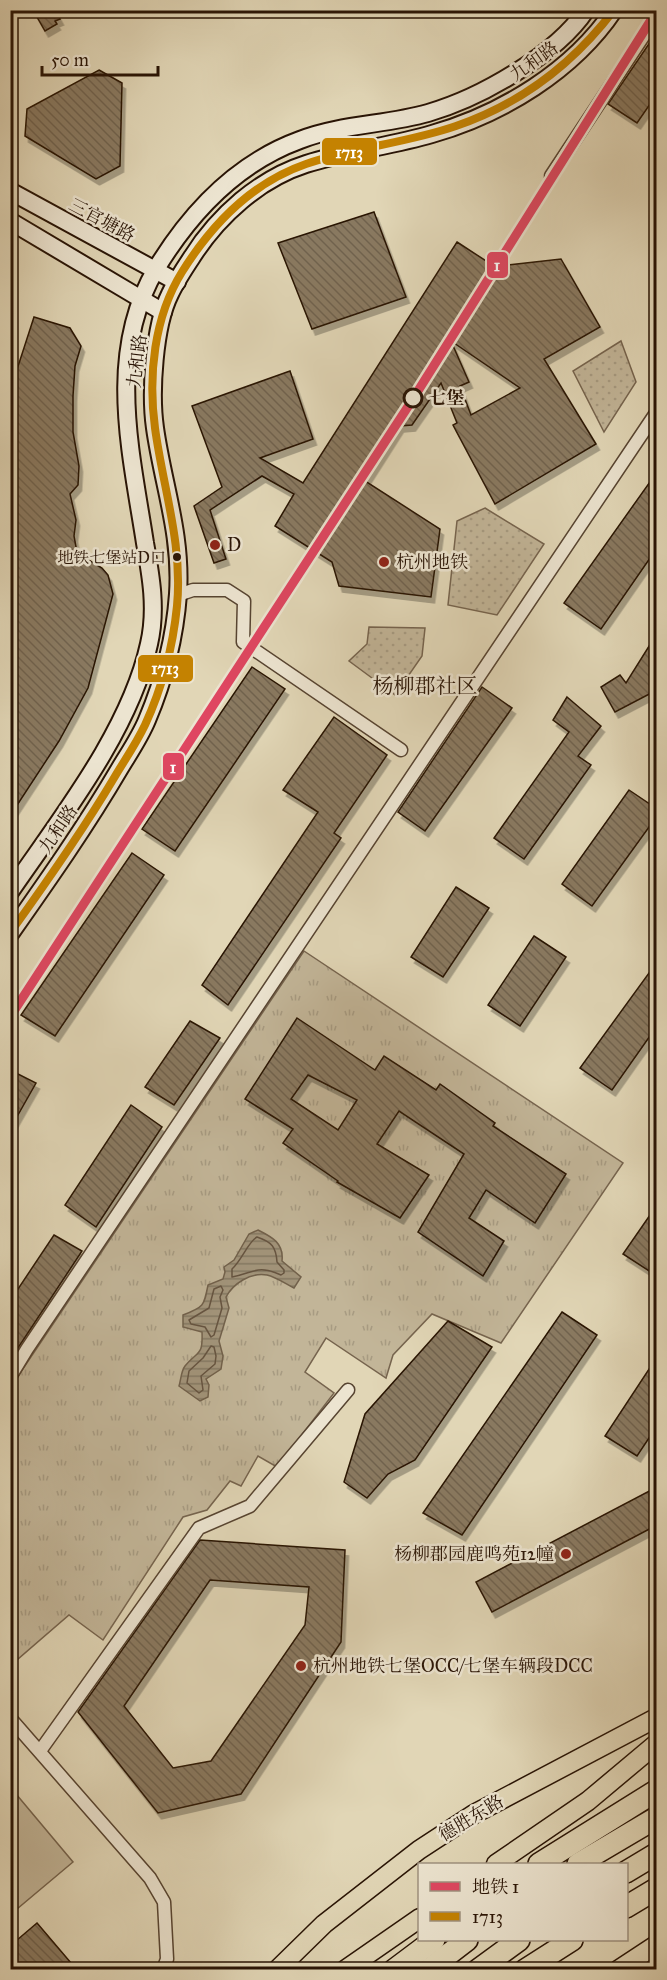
<svg xmlns="http://www.w3.org/2000/svg" width="667" height="1980" font-family="'IM FELL Great Primer','Noto Serif SC',serif">
  <style>
    .grass { fill: url(#grass-dots); stroke: #76644e; stroke-width: 1.5 }
    .park { fill: url(#park-tufts); stroke: #76644e; stroke-width: 1.5 }
    .pitch { fill: #c2b598; stroke: #76644e; stroke-width: 1.5 }
    .water { fill: url(#water-rules); stroke: #72614b; stroke-width: 1.5 }
    .lines { fill: none; stroke-linecap: round; stroke-linejoin: round }
    .shore { stroke: #665440; stroke-width: 1.5 }
    .building { fill: url(#building-back-hatch); stroke: #291405; stroke-width: 1.5; fill-rule: evenodd; filter: url(#shadow) }
    .street-casing { stroke: #574431; stroke-width: 15 }
    .secondary-casing { stroke: #291405; stroke-width: 20 }
    .primary-casing { stroke: #291405; stroke-width: 21 }
    .highway-casing { stroke: #291405; stroke-width: 24 }
    .street { stroke: #ece4d0; stroke-width: 12 }
    .secondary { stroke: #ece4d0; stroke-width: 16 }
    .primary { stroke: #e1d6b6; stroke-width: 18 }
    .highway { stroke: #e1d6b6; stroke-width: 21 }
    .bus-1-casing { stroke: #ece4d0; stroke-width: 12 }
    .bus-1 { stroke: #c48201; stroke-width: 8 }
    .metro-1-casing { stroke: #ece4d0; stroke-width: 14 }
    .metro-1 { stroke: #df4661; stroke-width: 9 }
    .stop-dot { fill: #ece4d0; stroke: #291405; stroke-width: 3 }
    .poi-dot { fill: #8f2418; stroke: #ece4d0; stroke-width: 2 }
    .bus-dot { fill: #291405; stroke: #ece4d0; stroke-width: 2 }
    .labels { text-anchor: middle; stroke-width: 5; stroke-linejoin: round; paint-order: stroke }
    .bus-label { font-size: 16px; fill: #291405; stroke: #ece4d0; text-anchor: end }
    .street-label { font-size: 18px; fill: #291405; stroke: #ece4d0 }
    .stop-label { font-size: 18px; font-weight: bold; fill: #291405; stroke: #ece4d0; text-anchor: start }
    .poi-label { font-size: 18px; fill: #291405; stroke: #ece4d0; text-anchor: start }
    .quarter-label { font-size: 21px; fill: #291405; stroke: #ece4d0 }
    .line-badge { stroke: #ece4d0; stroke-width: 2 }
    .badge-label { font-size: 16px; text-anchor: middle; font-weight: bold; fill: #fff }
  </style>
  <defs>
    <pattern id="grass-dots" width="8" height="8" patternUnits="userSpaceOnUse" patternTransform="scale(1.5)"><rect width="8" height="8" fill="#c2b598"/><path d="M2 2h.1M6 6h.1" fill="none" stroke="#a79b82" stroke-width="1.8" stroke-linecap="round"/></pattern>
    <pattern id="park-tufts" width="24" height="20" patternUnits="userSpaceOnUse" patternTransform="scale(1.5)"><rect width="24" height="20" fill="#c2b598"/><path d="M3 7l-1-3M5 7V3M7 7l1-3M15 17l-1-3M17 17v-4M19 17l1-3" fill="none" stroke="#a79b82"/></pattern>
    <pattern id="water-rules" width="6" height="5" patternUnits="userSpaceOnUse" patternTransform="scale(1.5)"><rect width="6" height="5" fill="#a2947a"/><path d="M0 2.5h6" fill="none" stroke="#847862"/></pattern>
    <pattern id="building-back-hatch" width="6" height="6" patternUnits="userSpaceOnUse" patternTransform="scale(1.5)"><rect width="6" height="6" fill="#897961"/><path d="M-1 5l2 2M0 0l6 6M5-1l2 2" fill="none" stroke="#70624e"/></pattern>
    <filter id="shadow"><feDropShadow dx="3.5" dy="6" stdDeviation="0" flood-color="#0004"/></filter>
  </defs>
  <rect width="100%" height="100%" fill="#e1d6b6"/>
  <filter id="stains"><feTurbulence type="fractalNoise" baseFrequency=".00333" numOctaves="4"/><feColorMatrix values="0 0 0 0 .2 0 0 0 0 .09 0 0 0 0 .02 0 0 0 .5 -.17"/></filter>
  <radialGradient id="worn" r=".72"><stop offset=".6" stop-color="#630" stop-opacity="0"/><stop offset="1" stop-color="#630" stop-opacity=".3"/></radialGradient>
  <g class="grass">
    <path d="M621 341 636 382 604 432 573 371Z"/>
    <path d="M485 508 544 544 497 615 448 605 457 521Z"/>
    <path d="M369 627 425 628 422 656 395 695 349 661 367 644Z"/>
  </g>
  <path class="park" d="M304 951 623 1163 501 1343 432 1314 393 1355 386 1378 326 1338 305 1372 334 1393 277 1467 258 1456 241 1486 230 1481 207 1510 183 1517 103 1640 69 1615 11 1665 10 1388Z"/>
  <path class="pitch" d="M11 1788 73 1862 11 1914H10Z"/>
  <path class="water" d="M258 1230C272 1237 284 1243 282 1261L301 1277 294 1288C286 1284 276 1277 267 1275 250 1272 233 1284 226 1297L229 1308 219 1341 223 1356 221 1369 206 1379 209 1385 208 1397 200 1401 179 1386C181 1380 181 1371 185 1366 198 1350 203 1357 202 1332L183 1327V1315C204 1307 204 1306 208 1285L223 1279 225 1272 224 1267 234 1260 249 1234Z"/>
  <g class="lines">
    <g class="shore">
      <path d="M257 1237C272 1242 276 1247 277 1262L284 1270V1273L281 1275C257 1264 254 1273 232 1277V1269C242 1260 248 1242 257 1237Z"/>
      <path d="M221 1286 223 1290 220 1297 222 1308 214 1335 211 1337 205 1327 191 1324 189 1320 209 1308 214 1289Z"/>
      <path d="M211 1346 214 1347 216 1356 215 1364 201 1376 203 1390 199 1393 187 1383 189 1371 203 1358Z"/>
    </g>
  </g>
  <g class="building">
    <path d="M33 10H55L60 19 55 21 57 24 45 31Z"/>
    <path d="M657 32V94L637 123 608 104Z"/>
    <path d="M99 70 122 83 120 166 96 179 25 136 27 109Z"/>
    <path d="M374 212 406 297 312 329 278 243Z"/>
    <path d="M457 242 503 272 508 265 561 259 600 327 544 359 596 444 495 504 453 425 457 423 441 383 412 425 400 426 365 481 440 529 431 597 339 586 332 562 275 526 294 494 262 476 210 510 226 559 214 563 194 506 222 487 192 406 290 371 313 439 260 458 303 483ZM451 341 520 388 471 415 460 386 469 382Z"/>
    <path d="M34 317 70 328 81 346 75 366 73 396V432L79 466 78 485 70 494 76 520 74 536 76 547 82 556 102 568 108 575 113 594 88 688 59 741 10 816V391Z"/>
    <path d="M657 472V548L601 629 564 603Z"/>
    <path d="M651 643 657 654V690L615 712 601 687 620 675 626 683Z"/>
    <path d="M252 667 285 689 175 851 142 829Z"/>
    <path d="M482 687 512 708 425 831 398 812Z"/>
    <path d="M567 697 601 726 578 756 591 765 524 859 494 838 569 732 553 720Z"/>
    <path d="M334 717 387 755 334 833 341 838 228 1005 202 985 318 812 283 790Z"/>
    <path d="M629 790 657 809V816L592 906 562 884Z"/>
    <path d="M132 853 164 875 55 1036 21 1015Z"/>
    <path d="M456 887 489 908 443 977 411 957Z"/>
    <path d="M534 936 566 957 520 1026 488 1005Z"/>
    <path d="M657 962V1026L612 1090 580 1068Z"/>
    <path d="M297 1018 375 1070 384 1056 436 1090 440 1084 495 1123 493 1126 566 1174 535 1223 486 1190 469 1218 504 1241 483 1276 418 1232 464 1154 399 1111 377 1144 429 1175 400 1218 337 1182 338 1181 283 1143 293 1129 245 1099ZM308 1075 357 1100 338 1130 291 1099Z"/>
    <path d="M190 1021 220 1038 174 1105 145 1087Z"/>
    <path d="M10 1070 36 1083 10 1129Z"/>
    <path d="M131 1105 162 1127 96 1227 65 1205Z"/>
    <path d="M657 1205V1276L623 1254Z"/>
    <path d="M54 1235 82 1251 10 1360V1301Z"/>
    <path d="M562 1312 597 1335 462 1535 423 1513Z"/>
    <path d="M448 1321 492 1347 415 1460 388 1474 367 1498 344 1482 365 1414Z"/>
    <path d="M657 1357V1426L637 1456 605 1436Z"/>
    <path d="M657 1487V1525L492 1612 476 1582Z"/>
    <path d="M200 1540 345 1550 341 1642 241 1794 158 1813 78 1712ZM210 1580 309 1587 305 1625 211 1761 173 1768 124 1706Z"/>
    <path d="M37 1923 77 1970H10V1946Z"/>
  </g>
  <g class="lines">
    <g class="street-casing">
      <g id="street">
        <path d="M551 176 656 17"/>
        <path d="M178 595 193 590H227L244 601 243 642 401 750"/>
        <path d="M10 1377 27 1349 656 413"/>
        <path d="M10 1718 150 1878 164 1902 167 1959 163 1970"/>
        <path d="M40 1751 199 1528 250 1506 348 1390"/>
      </g>
    </g>
    <g class="secondary-casing">
      <g id="secondary">
        <path d="M10 191 177 282"/>
        <path d="M10 221 163 312"/>
        <path d="M10 892C60 819 130 731 149 644 157 610 151 576 145 543 131 452 106 354 156 269 190 213 237 163 300 140 341 124 386 125 428 113 480 98 556 55 586 10"/>
        <path d="M10 934C48 880 86 826 120 768 129 753 140 737 147 720 164 680 175 636 178 594 182 534 163 485 155 428 150 393 154 326 170 294 176 281 184 269 192 257 218 216 259 179 306 164 347 151 391 146 432 134 502 114 573 71 614 10"/>
      </g>
    </g>
    <g class="primary-casing">
      <g id="primary">
        <path d="M496 1864 588 1801 656 1744"/>
        <path d="M277 1970 324 1924 419 1850 474 1814 656 1718"/>
        <path d="M345 1970 420 1918"/>
        <path d="M618 1970 656 1945"/>
      </g>
    </g>
    <g class="highway-casing">
      <g id="highway">
        <path d="M539 1864 656 1791"/>
        <path d="M578 1864 656 1818"/>
        <path d="M626 1872 656 1854"/>
        <path d="M626 1907 656 1889"/>
        <path d="M394 1970 434 1940"/>
        <path d="M428 1970 467 1940"/>
        <path d="M478 1970 519 1940"/>
        <path d="M525 1970 572 1940"/>
      </g>
    </g>
    <use href="#street" class="street"/>
    <use href="#secondary" class="secondary"/>
    <use href="#primary" class="primary"/>
    <use href="#highway" class="highway"/>
    <g class="bus-1-casing">
      <path id="bus-1" d="M10 933C46 883 82 832 114 778 124 761 136 744 145 725 162 688 173 646 177 606 183 544 163 488 155 428 148 376 154 317 182 272 212 224 251 183 306 164 355 147 407 143 456 126 520 104 573 64 614 10"/>
    </g>
    <use href="#bus-1" class="bus-1"/>
    <g class="metro-1-casing">
      <path id="metro-1" d="M10 1017 411 402 656 12"/>
    </g>
    <use href="#metro-1" class="metro-1"/>
  </g>
  <circle class="stop-dot" cx="413" cy="398" r="9"/>
  <g class="poi-dot">
    <circle cx="215" cy="545" r="6"/>
    <circle cx="384" cy="562" r="6"/>
    <circle cx="566" cy="1554" r="6"/>
    <circle cx="301" cy="1666" r="6"/>
  </g>
  <circle class="bus-dot" cx="177" cy="557" r="5"/>
  <g class="labels">
    <g class="bus-label">
      <text x="166" y="563">地铁七堡站D口</text>
    </g>
    <g class="street-label">
      <text transform="translate(534 61) rotate(-35)" y="6">九和路</text>
      <text transform="translate(102 220) rotate(28)" y="6">三官塘路</text>
      <text transform="translate(137 361) rotate(-83)" y="6">九和路</text>
      <text transform="translate(58 829) rotate(-56)" y="6">九和路</text>
      <text transform="translate(471 1818) rotate(-31)" y="6">德胜东路</text>
    </g>
    <g class="stop-label">
      <text x="428" y="404">七堡</text>
    </g>
    <g class="poi-label">
      <text x="227" y="551">D</text>
      <text x="396" y="568">杭州地铁</text>
      <text x="554" y="1560" text-anchor="end">杨柳郡园鹿鸣苑12幢</text>
      <text x="313" y="1672">杭州地铁七堡OCC/七堡车辆段DCC</text>
    </g>
    <g class="quarter-label">
      <text x="425" y="693">杨柳郡社区</text>
    </g>
  </g>
  <g class="line-badge">
    <rect x="321" y="137" width="57" height="29" rx="6" fill="#c48201"/>
    <rect x="486" y="251" width="23" height="28" rx="6" fill="#df4661"/>
    <rect x="137" y="654" width="57" height="29" rx="6" fill="#c48201"/>
    <rect x="162" y="752" width="23" height="29" rx="6" fill="#df4661"/>
  </g>
  <g class="badge-label">
    <text x="349" y="158">1713</text>
    <text x="497" y="271">1</text>
    <text x="165" y="674">1713</text>
    <text x="173" y="773">1</text>
  </g>
  <rect width="667" height="1980" fill="none" stroke="#e1d6b6" stroke-width="36"/>
  <rect x="12" y="12" width="643" height="1956" fill="none" stroke="#291405" stroke-width="3"/>
  <rect x="18" y="18" width="631" height="1944" fill="none" stroke="#291405" stroke-width="1.5"/>
  <rect x="418" y="1863" width="210" height="78" fill="#ece4d0" stroke="#9e917f" stroke-width="1.5"/>
  <rect x="430" y="1882" width="30" height="9" fill="#df4661" stroke="#9e917f" stroke-width="1.5"/>
  <text x="472" y="1893" font-size="18" fill="#291405">地铁 1</text>
  <rect x="430" y="1912" width="30" height="9" fill="#c48201" stroke="#9e917f" stroke-width="1.5"/>
  <text x="472" y="1923" font-size="18" fill="#291405">1713</text>
  <path d="M42 66v9h116v-9" fill="none" stroke="#291405" stroke-width="3"/>
  <text x="51" y="66" font-size="18" fill="#291405" stroke="#ece4d0" stroke-width="4.5" paint-order="stroke">50 m</text>
  <rect width="100%" height="100%" filter="url(#stains)"/>
  <rect width="100%" height="100%" fill="url(#worn)"/>
</svg>
